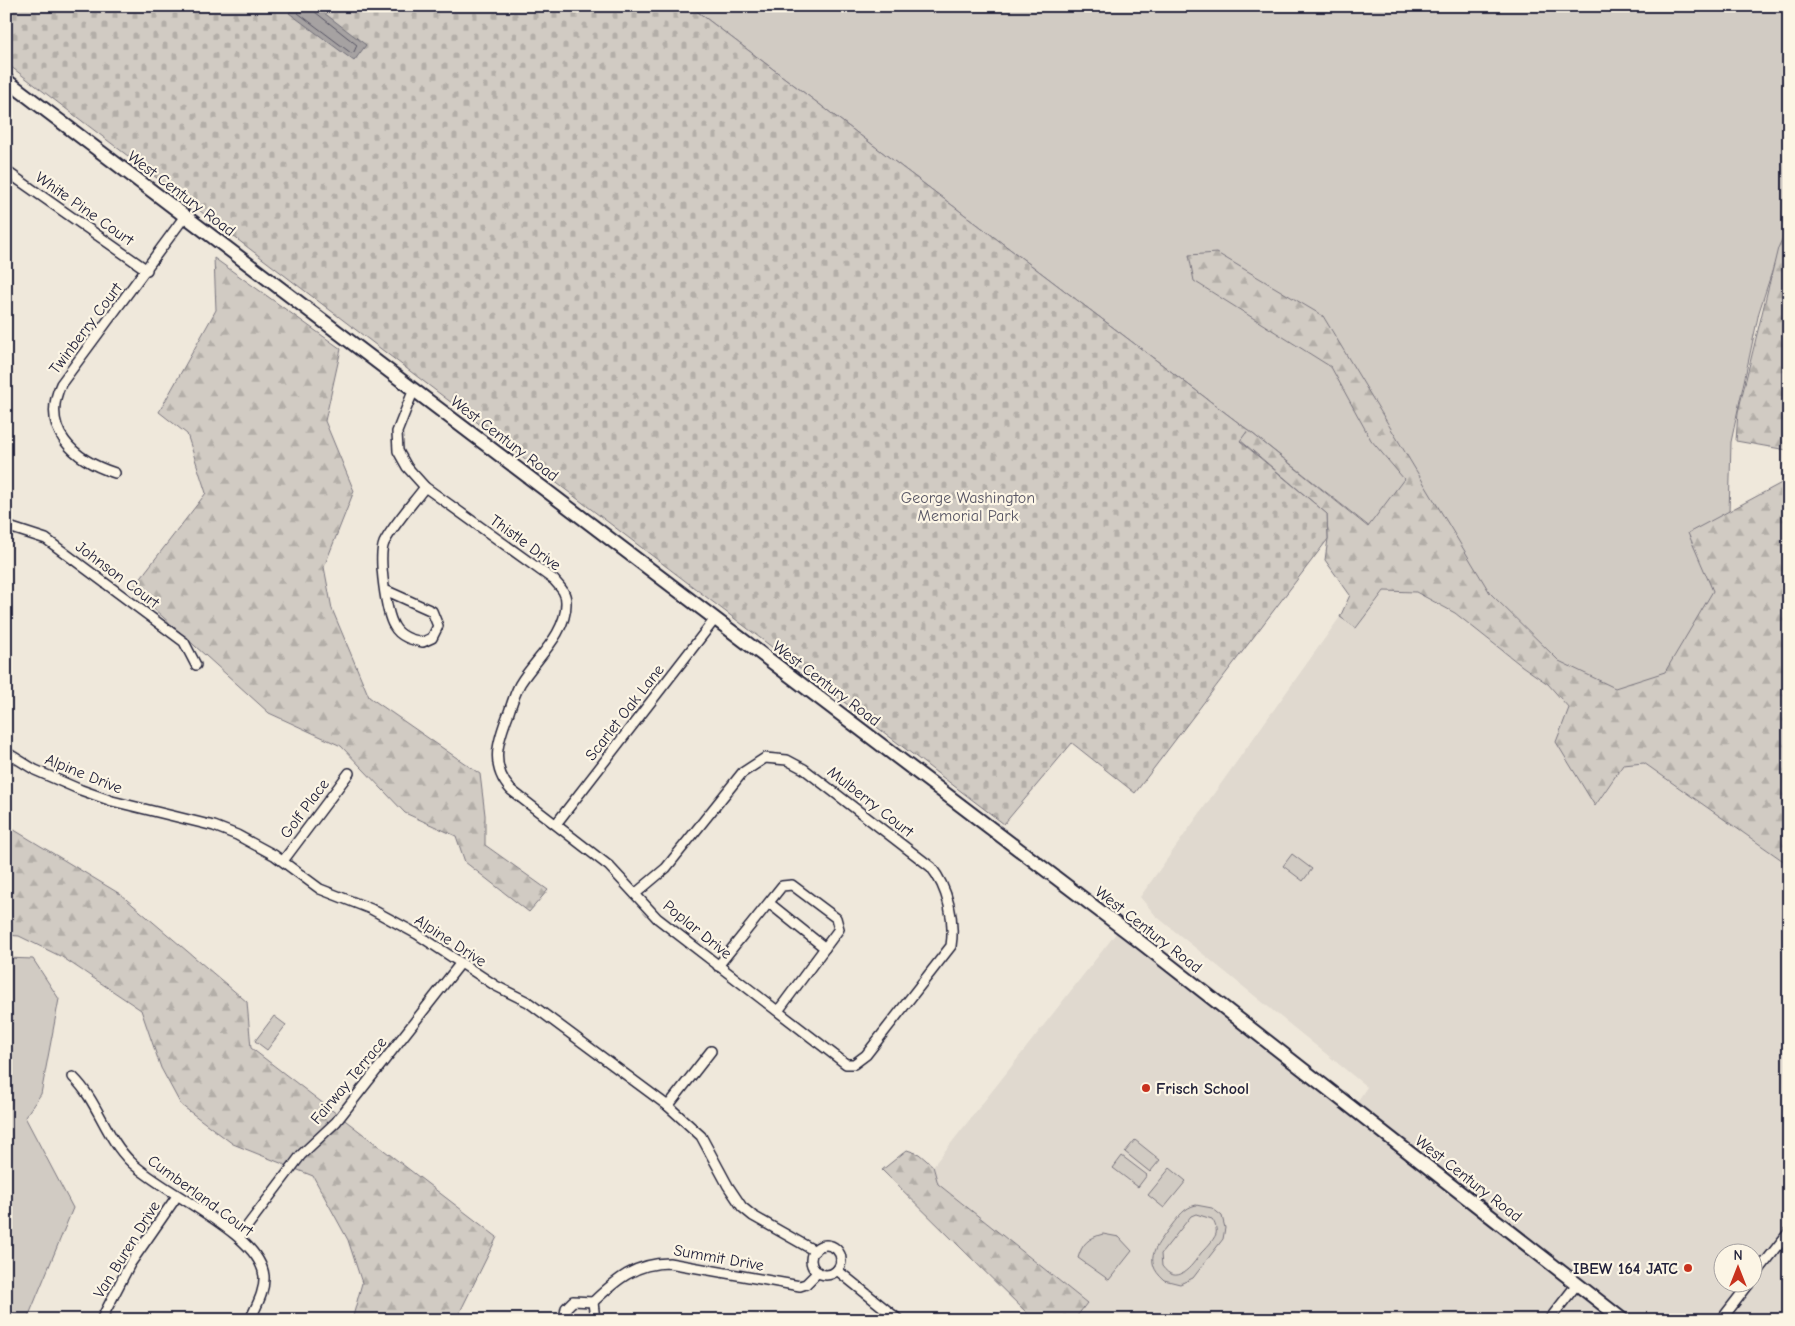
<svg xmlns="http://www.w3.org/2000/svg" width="1795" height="1326" font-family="'Comic Neue',sans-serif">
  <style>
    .built { fill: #e0d9cf; fill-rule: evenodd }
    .green { fill: #d1cbc3; stroke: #7a767f; fill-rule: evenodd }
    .forest { fill: url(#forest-firs); stroke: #7a767f }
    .cemetery { fill: url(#cemetery-stones); stroke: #7a767f }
    .water { fill: #a6a2a2; stroke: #716f79 }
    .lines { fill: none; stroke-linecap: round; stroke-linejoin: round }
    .shore { stroke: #575564; stroke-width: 1 }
    .minor-casing { stroke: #22223b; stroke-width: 12 }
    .secondary-casing { stroke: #22223b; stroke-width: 16 }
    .minor { stroke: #fcf5e5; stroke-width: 9 }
    .secondary { stroke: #fcf5e5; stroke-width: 12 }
    .poi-dot { fill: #c8321e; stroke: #fcf5e5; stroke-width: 2 }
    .labels { text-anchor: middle; stroke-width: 4.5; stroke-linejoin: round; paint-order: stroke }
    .street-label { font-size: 16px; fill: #22223b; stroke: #fcf5e5 }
    .park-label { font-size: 16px; fill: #575564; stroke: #fcf5e5 }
    .poi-label { font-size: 16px; font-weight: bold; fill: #22223b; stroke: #fcf5e5; text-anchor: start }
  </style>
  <defs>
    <pattern id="forest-firs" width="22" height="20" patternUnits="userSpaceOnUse" patternTransform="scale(1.25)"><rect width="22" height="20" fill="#d1cbc3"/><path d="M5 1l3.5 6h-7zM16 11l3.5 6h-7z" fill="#b3aea8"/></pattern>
    <pattern id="cemetery-stones" width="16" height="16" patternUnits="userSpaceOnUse" patternTransform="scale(1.25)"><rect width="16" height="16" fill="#d1cbc3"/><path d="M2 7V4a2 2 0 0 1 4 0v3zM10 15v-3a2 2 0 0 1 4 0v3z" fill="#b3aea8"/></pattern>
  </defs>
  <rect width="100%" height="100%" fill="#efe8db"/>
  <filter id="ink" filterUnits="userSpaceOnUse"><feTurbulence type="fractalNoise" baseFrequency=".02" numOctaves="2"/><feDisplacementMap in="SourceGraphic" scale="10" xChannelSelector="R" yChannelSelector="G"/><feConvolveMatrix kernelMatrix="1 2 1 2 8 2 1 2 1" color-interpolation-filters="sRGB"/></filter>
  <g filter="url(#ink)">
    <path class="built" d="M1384 591 1416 592 1455 613 1522 666 1548 684 1569 708 1596 806 1624 764 1644 763 1789 865V1320H1074L1087 1303 938 1184 933 1166 941 1156 1121 927 1353 1108 1367 1087 1156 916 1140 897 1340 617 1356 628ZM1722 1254H1752V1284H1722Z"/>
    <g class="green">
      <path d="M690 6H1789V219L1759 312 1731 442 1725 656 1638 741 1248 430Z"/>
      <path d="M1292 854 1312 869 1303 881 1283 866Z"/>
      <path d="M6 958 33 959 59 999 41 1094 25 1117 73 1208 27 1320H6Z"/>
      <path d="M274 1016 286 1025 267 1050 255 1041Z"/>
      <path d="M1135 1140 1160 1160 1150 1172 1125 1152Z"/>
      <path d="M1122 1156 1147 1175 1138 1187 1113 1168Z"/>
      <path d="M1170 1168 1186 1181 1164 1208 1148 1195Z"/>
      <path d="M1196 1205 1212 1208 1222 1216 1225 1228 1223 1239 1193 1278 1180 1284 1164 1280C1141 1260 1158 1244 1172 1225 1179 1216 1184 1208 1196 1205ZM1196 1214 1212 1219C1215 1223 1217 1229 1216 1234 1213 1241 1206 1248 1201 1253 1191 1267 1177 1287 1162 1266L1161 1254 1191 1216Z"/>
      <path d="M1103 1234 1119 1237 1132 1251 1109 1280 1078 1258C1082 1244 1088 1238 1103 1234Z"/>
    </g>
    <g class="forest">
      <path d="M1789 224V458L1787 450 1736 441 1738 412 1778 248Z"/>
      <path d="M1217 253 1323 316 1490 593 1559 661 1615 688 1665 672 1713 591 1688 533 1789 479V865L1644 763 1623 765 1595 806 1556 742 1569 708 1548 684 1522 666 1455 613 1416 592 1384 591 1356 628 1340 617 1350 595 1325 560 1328 539 1327 514 1240 440 1248 430 1368 527 1404 479 1371 440 1331 367 1194 281 1189 255Z"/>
      <path d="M214 258 341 349 325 421 354 491 324 567 332 609 369 697 480 774 485 815V845L548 890 529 912 465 862 456 836 405 813 341 746 269 713 132 589 206 493 187 434 159 412 216 310Z"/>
      <path d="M6 825 120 894 247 1002 251 1048 497 1237 456 1320H352L362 1283 348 1240 313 1176 233 1144 181 1105 161 1068 141 1010 62 957 19 936 6 935Z"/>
      <path d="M907 1150 919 1154 933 1166 938 1184 1087 1303 1074 1320H1034L882 1170Z"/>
    </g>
    <path class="cemetery" d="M6 6H690L1248 430 1240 441 1327 514 1328 539 1135 793 1072 743 1004 824 6 63Z"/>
    <path class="water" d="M294 6H315L366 45 354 61 289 13Z"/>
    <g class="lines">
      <path class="shore" d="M298 6V13L351 53 354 52 357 45 315 12 313 6"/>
      <g class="minor-casing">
        <g id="minor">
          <path d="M6 171 147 270"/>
          <path d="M414 389 397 432 398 451 407 467 425 487 554 580C560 587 566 592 566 602 567 634 535 659 520 684 515 693 512 703 509 712 498 740 489 766 511 790L609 866 657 918 846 1064H854L866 1055 951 946C955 920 948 888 931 867L804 769 787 760 765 758 742 773 666 868 635 894"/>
          <path d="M115 473C74 460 40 430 61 384L185 216"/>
          <path d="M6 526 46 539 184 642 196 665"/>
          <path d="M385 590 432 611 438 626 432 638 423 642C412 640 400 637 394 626 386 613 378 557 384 543 393 525 413 503 425 487"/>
          <path d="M6 752 35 770 81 790 112 801 214 826 237 835 274 855 320 889 371 909 417 934 496 986 528 1002 668 1106 701 1136 728 1186 742 1207 753 1216 815 1251"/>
          <path d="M556 824 715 619"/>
          <path d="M283 861 349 773"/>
          <path d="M769 903 825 948"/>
          <path d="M718 966 782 886 792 885 836 918 839 929 778 1011"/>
          <path d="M73 1077C98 1101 105 1137 131 1162 162 1193 260 1233 264 1276 265 1292 256 1306 250 1320"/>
          <path d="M668 1106 711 1051"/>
          <path d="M239 1237 301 1155 336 1122 460 964"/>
          <circle cx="826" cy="1260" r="15"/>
          <path d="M837 1270 899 1320"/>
          <path d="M1752 1279 1789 1232"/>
          <path d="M593 1302C616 1280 635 1263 669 1263L800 1286 806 1284 818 1272"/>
          <path d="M593 1302 595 1320"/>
          <path d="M101 1320 130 1264 177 1196"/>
          <path d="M564 1320 566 1308 573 1301 593 1302"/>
          <path d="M1549 1320 1577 1284"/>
          <path d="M1721 1320 1749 1284"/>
        </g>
      </g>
      <g class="secondary-casing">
        <path id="secondary" d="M6 80 1130 934 1623 1320"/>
      </g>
      <use href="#minor" class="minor"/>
      <use href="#secondary" class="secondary"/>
    </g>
  </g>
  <g class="poi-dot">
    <circle cx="1146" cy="1088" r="5"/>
    <circle cx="1688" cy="1268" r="5"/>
  </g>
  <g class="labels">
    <g class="street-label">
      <text transform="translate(182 193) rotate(37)" y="6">West Century Road</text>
      <text transform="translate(85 208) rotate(35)" y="6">White Pine Court</text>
      <text transform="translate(85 328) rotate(-53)" y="6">Twinberry Court</text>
      <text transform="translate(505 438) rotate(37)" y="6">West Century Road</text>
      <text transform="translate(526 542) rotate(36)" y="6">Thistle Drive</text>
      <text transform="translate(118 574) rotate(37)" y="6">Johnson Court</text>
      <text transform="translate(827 683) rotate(37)" y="6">West Century Road</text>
      <text transform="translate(624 712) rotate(-52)" y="6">Scarlet Oak Lane</text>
      <text transform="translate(84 773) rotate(22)" y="6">Alpine Drive</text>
      <text transform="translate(871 801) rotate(38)" y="6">Mulberry Court</text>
      <text transform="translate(304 808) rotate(-53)" y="6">Golf Place</text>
      <text transform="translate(698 929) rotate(39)" y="6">Poplar Drive</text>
      <text transform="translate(1149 929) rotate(38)" y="6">West Century Road</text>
      <text transform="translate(451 940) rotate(33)" y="6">Alpine Drive</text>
      <text transform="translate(348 1080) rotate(-50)" y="6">Fairway Terrace</text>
      <text transform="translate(1469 1178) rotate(38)" y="6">West Century Road</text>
      <text transform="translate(201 1195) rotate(36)" y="6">Cumberland Court</text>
      <text transform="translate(126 1249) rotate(-58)" y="6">Van Buren Drive</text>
      <text transform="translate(719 1257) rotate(10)" y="6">Summit Drive</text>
    </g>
    <g class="park-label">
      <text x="968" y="503">George Washington<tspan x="968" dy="18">Memorial Park</tspan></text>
    </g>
    <g class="poi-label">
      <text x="1156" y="1094">Frisch School</text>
      <text x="1678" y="1274" text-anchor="end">IBEW 164 JATC</text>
    </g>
  </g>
  <rect width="1795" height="1326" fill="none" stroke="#fcf5e5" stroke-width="25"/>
  <rect x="12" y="12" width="1770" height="1301" fill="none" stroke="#22223b" stroke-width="2" filter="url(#ink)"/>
  <g transform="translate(1738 1268)"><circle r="24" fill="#fcf5e5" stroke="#a5a1a1"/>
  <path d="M0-4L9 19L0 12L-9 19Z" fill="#c8321e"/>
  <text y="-8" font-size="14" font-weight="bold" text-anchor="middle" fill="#22223b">N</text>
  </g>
</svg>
